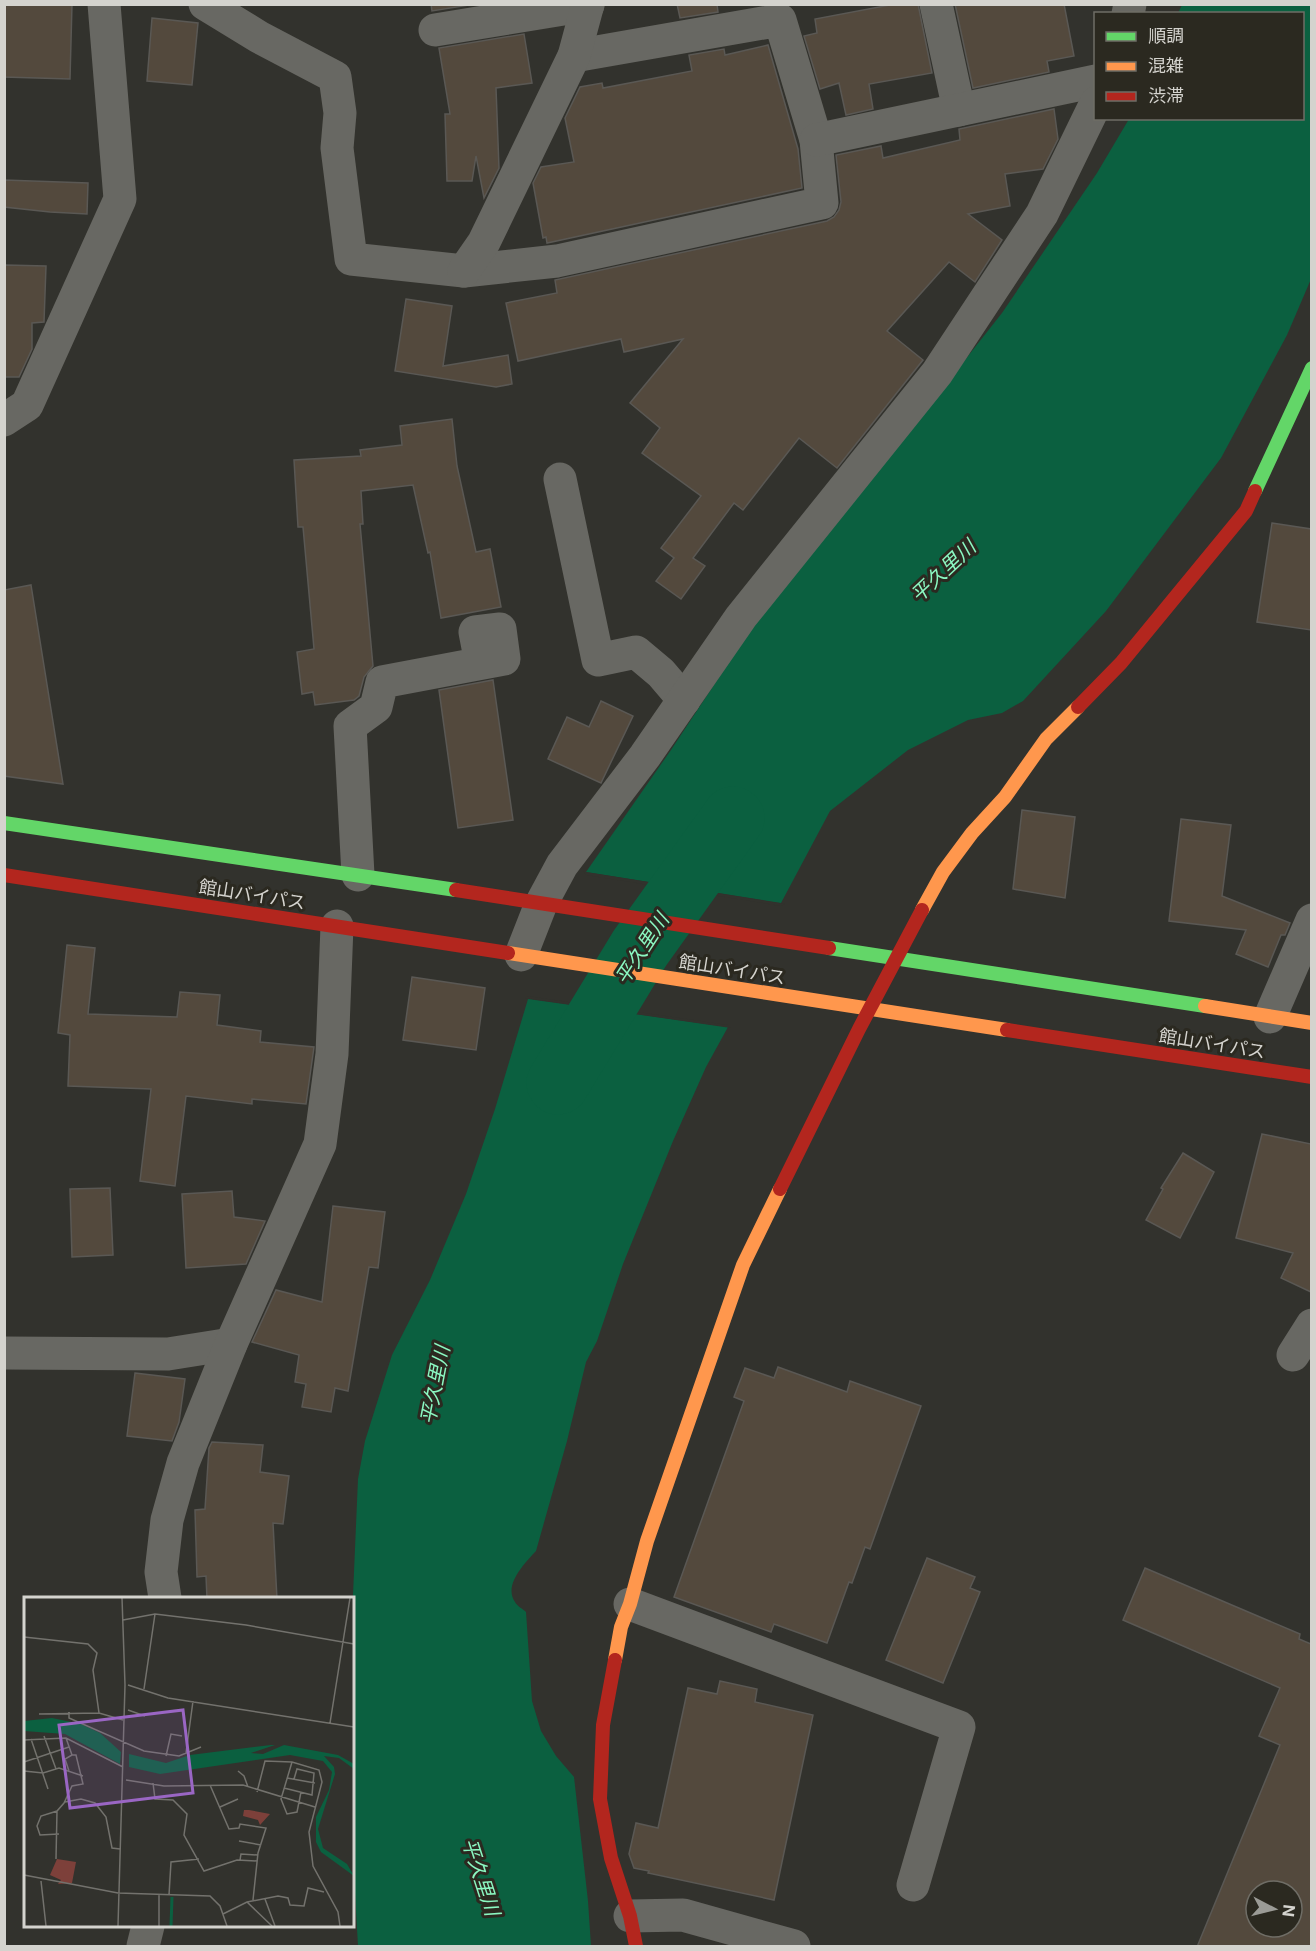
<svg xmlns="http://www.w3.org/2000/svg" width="1316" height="1951" font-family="Inter,'Noto Sans JP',sans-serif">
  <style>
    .water { fill: #0b6040 }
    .pier { fill: #32322d }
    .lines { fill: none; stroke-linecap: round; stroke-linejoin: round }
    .river { stroke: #0b6040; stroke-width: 63 }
    .building { fill: #53493d; stroke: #5a5854; stroke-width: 1.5; fill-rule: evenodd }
    .street { stroke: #686863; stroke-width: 33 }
    .fast { stroke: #63d668; stroke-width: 14 }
    .slow { stroke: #ff974d; stroke-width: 14 }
    .jam { stroke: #b3261e; stroke-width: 14 }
    .labels { text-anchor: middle; stroke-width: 6; stroke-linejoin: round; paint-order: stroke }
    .street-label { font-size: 18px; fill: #d4d3ce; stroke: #2b2920 }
    .water-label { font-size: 20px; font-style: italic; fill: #8bf8c2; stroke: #2b2920 }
    .inset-river { fill: none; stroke: #0b6040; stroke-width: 3 }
    .inset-road { fill: none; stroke: #73726d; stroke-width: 1.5 }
    .view { fill: #9a66c4; fill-opacity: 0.15; stroke: #9a66c4; stroke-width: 3 }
    .inset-edge { fill: none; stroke: #d4d3ce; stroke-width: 3 }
  </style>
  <rect width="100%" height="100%" fill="#32322d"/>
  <g class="water">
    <path d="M1182 5H1311V279L1287 335 1221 458 1106 611 1023 701 1002 713 968 720 908 750 830 811 781 903 586 872 671 750 766 606 863 489 1002 313 1097 173 1129 119 1302 118V14L1178 13Z"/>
    <path d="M528 999 728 1027 706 1067 673 1141 623 1264 597 1341 586 1362 567 1441 536 1551C525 1563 503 1585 515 1602 517 1606 523 1609 526 1612L532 1701 541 1731 556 1756 574 1777 588 1901 591 1946H358L353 1857 355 1767 353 1595 358 1479 365 1441 392 1355 430 1280 466 1194 495 1109Z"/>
  </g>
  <g class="pier">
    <path d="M583 871 586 872 785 904 781 906 586 875Z"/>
    <path d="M527 996 728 1025 731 1028 525 998Z"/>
  </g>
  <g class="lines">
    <path class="river" d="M558 1083 640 948 733 818"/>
  </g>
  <g class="building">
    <path d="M4 4H72L70 79 4 77Z"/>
    <path d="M431 4H475L432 11Z"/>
    <path d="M677 4H717L718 12 680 18Z"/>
    <path d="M895 4H918L932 73 869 84 873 109 846 115 839 83 820 89 804 36 817 33 815 19Z"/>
    <path d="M955 4H1064L1074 56 1047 61 1049 72 973 88Z"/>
    <path d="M152 18 198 23 192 85 147 81Z"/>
    <path d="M524 34 532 83 496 88 499 168 484 198 476 156 472 181H447L445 114H450L439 48Z"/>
    <path d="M768 45 798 149 802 188 547 243 546 237 543 238 533 183 541 167 574 162 565 118 580 87 602 83 603 88 692 71 689 55 724 49 725 55Z"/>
    <path d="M1054 109 1058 139 1043 169 1005 174 1010 206 968 214 1002 240 975 282 949 262 887 331 923 360 837 468 799 438 743 510 734 503 693 558 705 566 681 599 656 581 674 558 661 548 701 496 642 453 660 428 630 403 683 339 624 352 621 339 518 361 506 303 557 293 555 280 827 221 834 217 839 210 841 202 836 155 881 146 883 158 960 140 959 129Z"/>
    <path d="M4 180 88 183 87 214 50 212 4 207Z"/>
    <path d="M5 265 46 266 44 322 32 323V349L19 377H4Z"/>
    <path d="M406 299 452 306 443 366 508 355 512 384 496 387 395 371Z"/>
    <path d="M452 419 457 466 476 552 490 549 501 607 441 618 430 552 428 553 413 485 361 491 363 524H360L373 666 364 677 359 696 354 700 315 705 313 692 302 694 297 652 314 649 303 527H298L294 460 361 456 360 450 402 445 400 426Z"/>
    <path d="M1272 523 1311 529V630L1257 622Z"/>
    <path d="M31 585 63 784 4 776V590Z"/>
    <path d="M493 680 513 820 458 828 439 690Z"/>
    <path d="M601 701 633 716 601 783 548 759 567 717 589 727Z"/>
    <path d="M1022 810 1075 817 1065 898 1013 889Z"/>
    <path d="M1181 819 1231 825 1222 896 1290 923 1285 935H1281L1268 967 1236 954 1246 930 1169 921Z"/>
    <path d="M67 945 95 948 88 1014 177 1017 180 992 220 995 217 1025 261 1031 260 1042 314 1047 306 1104 252 1099V1104L186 1096 175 1186 140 1181 151 1089 68 1086 70 1035 58 1033Z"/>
    <path d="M412 977 485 988 476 1050 403 1040Z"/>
    <path d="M1262 1134 1311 1144V1292L1281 1278 1293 1253 1236 1238Z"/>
    <path d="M1183 1153 1214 1172 1180 1238 1146 1220 1163 1189 1161 1188Z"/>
    <path d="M110 1188 113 1255 72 1257 70 1189Z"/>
    <path d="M232 1191 234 1217 265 1221 246 1264 186 1268 182 1194Z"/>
    <path d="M333 1206 385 1212 378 1268 369 1267 348 1391 335 1388 331 1412 302 1407 306 1384 295 1382 299 1355 252 1342 276 1290 322 1302Z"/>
    <path d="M778 1367 847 1392 850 1381 921 1406 870 1549 865 1547 852 1583 849 1582 827 1643 774 1624 771 1632 674 1597 744 1401 734 1397 745 1368 774 1378Z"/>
    <path d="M135 1373 185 1379 179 1422 172 1441 127 1436Z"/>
    <path d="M212 1442 263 1445 260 1472 289 1476 283 1524 273 1523 277 1599H207L206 1576 197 1577 195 1510 205 1509 209 1448Z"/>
    <path d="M927 1558 975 1577 970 1588 980 1592 943 1683 886 1660Z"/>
    <path d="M1145 1568 1300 1634 1299 1639 1311 1644V1947H1197L1280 1745 1259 1736 1280 1688 1123 1620ZM1256 1891H1292V1927H1256Z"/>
    <path d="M720 1681 757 1689 755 1702 813 1715 774 1900 648 1873 649 1871 634 1868 629 1854 636 1823 658 1828 688 1688 717 1694Z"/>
  </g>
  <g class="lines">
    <g class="street">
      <path d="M205 4 259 37 335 77 340 113 337 148 351 259 464 271 557 261 822 203 816 140 780 20 574 56"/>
      <path d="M936 4 959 110"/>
      <path d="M1128 14 1130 4"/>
      <path d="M435 30 588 5"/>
      <path d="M816 140 1096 81"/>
      <path d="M464 271 484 242 574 56 588 4"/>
      <path d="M4 420 27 405 120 199 104 4"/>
      <path d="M560 479 598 660 636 652 661 673 684 700"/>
      <path d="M358 875 350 726 376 707 382 682 504 659 500 629 475 632 481 663"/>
      <path d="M521 955 541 904 562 865 645 756 741 617 937 373 1042 214 1096 103"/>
      <path d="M1270 1017 1312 920"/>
      <path d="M4 1353 168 1354 231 1344"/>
      <path d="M1293 1355 1312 1325"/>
      <path d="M165 1598 161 1572 167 1520 183 1463 231 1344 320 1144 332 1054 337 926"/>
      <path d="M630 1604 959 1727 913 1885"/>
      <path d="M630 1916 683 1915 794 1946"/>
      <path d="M143 1946 148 1926"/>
    </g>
    <g class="fast">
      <path d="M1255 491 1312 368"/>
      <path d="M4 823 456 890"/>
      <path d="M829 948 1205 1006"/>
    </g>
    <g class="slow">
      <path d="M922 910 943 872 972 833 1005 797 1046 739 1078 707"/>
      <path d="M508 953 1007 1030"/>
      <path d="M1205 1006 1312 1023"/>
      <path d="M615 1660 621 1627 630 1604 647 1541 743 1265 780 1189"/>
    </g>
    <g class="jam">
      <path d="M1078 707 1121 663 1246 511 1255 491"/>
      <path d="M4 875 508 953"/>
      <path d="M456 890 829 948"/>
      <path d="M1007 1030 1312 1077"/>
      <path d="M780 1189 859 1029 922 910"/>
      <path d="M615 1660 603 1725 600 1799 611 1858 630 1916 636 1946"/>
    </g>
  </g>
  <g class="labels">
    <g class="street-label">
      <text transform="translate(252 895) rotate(9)" y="6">館山バイパス</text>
      <text transform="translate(732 970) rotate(9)" y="6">館山バイパス</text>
      <text transform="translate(1212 1044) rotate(9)" y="6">館山バイパス</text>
    </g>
    <g class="water-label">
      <text transform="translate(943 571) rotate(-43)" y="7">平久里川</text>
      <text transform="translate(642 949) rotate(-57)" y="7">平久里川</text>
      <text transform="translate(435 1385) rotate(-79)" y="7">平久里川</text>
      <text transform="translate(481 1877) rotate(72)" y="7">平久里川</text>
    </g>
  </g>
  <g transform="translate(24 1597)">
    <rect width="330" height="330" fill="#32322d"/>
    <path d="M220 213H225L246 217 236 228 234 223 219 219ZM33 262 52 265 48 286 34 287 37 283 26 278Z" fill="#7d403a"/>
    <path d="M28 121 57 127 76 136 97 155 96 167 41 137 0 134V124ZM247 148H251L227 156 239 157 260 148 314 158 330 167V172L315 161 300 159 310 170 311 177 294 232 299 251 323 267 330 279 297 255 292 245V220L305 193 308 175 299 164 266 158 136 177 105 170V157L142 166 166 158Z" fill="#0b6040"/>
    <path class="inset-river" d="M147 329 148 300"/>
    <path class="inset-road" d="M99 23 131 17 222 28 330 47M0 40 64 47 73 56 69 73 75 116M104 88 144 101 330 130M120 92 131 17M104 113 121 119M45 115V121L120 154 155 159 177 150M15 117 75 116 99 123M306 126 326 1M20 139 32 172M7 142 24 192M0 143 42 141 99 170M162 156 169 104M142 159 147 137 158 139M0 165 45 150M268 165 257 202 263 217 273 215 277 195M0 174 19 176 35 171 59 179M45 174 41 162 48 158M214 174 220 179 224 190M263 181 291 186M102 183 140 189 219 188 291 210M129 186 131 202 149 203 163 217 160 238 180 274 213 263 233 264M186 188 205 232 215 231 216 227 242 231 234 256 229 303M260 191 288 198 290 176 273 172 270 182M233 195 241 164 268 165 295 173 298 185 285 235 289 269 314 315 316 329M41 205 57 202 71 206 82 220 88 251 96 252M196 210 214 202M35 237 16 238 13 229 17 219 33 214 40 206 48 189 59 187 52 158H48L42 141M215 244 237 248M32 262 33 214M216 263 217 257 234 258M0 278 94 296 186 299 196 309 203 329M17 284 22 329M145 298 147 265 175 262M241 302 251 329M223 305 248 329M199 317 223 305 254 299 264 301 266 308 280 309 284 291 300 295M94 329 101 88 98 1M135 329V297"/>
    <path class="view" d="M159 113 169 196 46 211 35 128Z"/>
    <rect width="330" height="330" class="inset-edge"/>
  </g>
  <rect width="1316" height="1951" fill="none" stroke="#d4d3ce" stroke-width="12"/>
  <rect x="1094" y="12" width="210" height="108" fill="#2b2920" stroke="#6f6d66" stroke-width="1.5"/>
  <rect x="1106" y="32" width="30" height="9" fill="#63d668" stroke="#6f6d66" stroke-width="1.5"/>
  <text x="1148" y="42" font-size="18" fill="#d4d3ce">順調</text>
  <rect x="1106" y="62" width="30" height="9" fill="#ff974d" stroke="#6f6d66" stroke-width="1.5"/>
  <text x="1148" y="72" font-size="18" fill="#d4d3ce">混雑</text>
  <rect x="1106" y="92" width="30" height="9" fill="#b3261e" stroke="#6f6d66" stroke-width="1.5"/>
  <text x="1148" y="102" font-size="18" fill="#d4d3ce">渋滞</text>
  <g transform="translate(1274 1909) rotate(97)"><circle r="28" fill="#2b2920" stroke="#6f6d66" stroke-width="1.5"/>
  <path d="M0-4.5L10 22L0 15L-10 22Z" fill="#9b9b96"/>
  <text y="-9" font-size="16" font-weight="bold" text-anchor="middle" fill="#d4d3ce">N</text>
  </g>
</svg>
